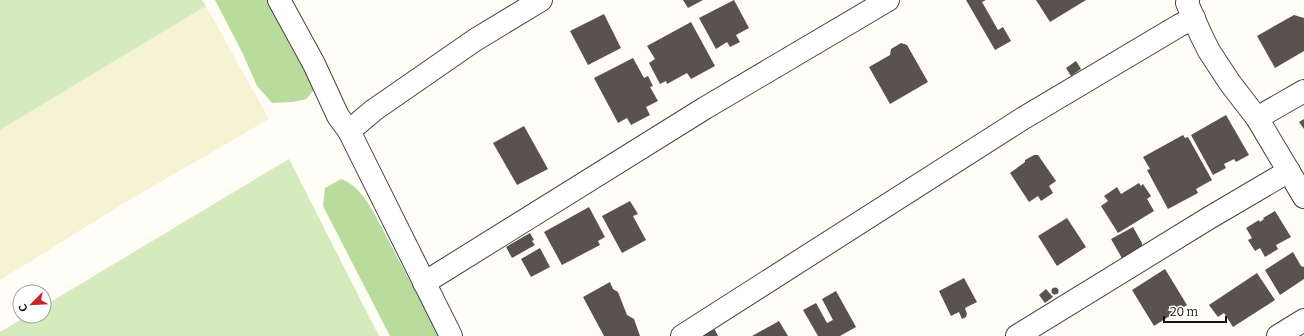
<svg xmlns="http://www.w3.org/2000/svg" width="1304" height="336" font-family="Bitter,serif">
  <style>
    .farmland { fill: #f6f3d4 }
    .green { fill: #d5ebbd }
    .forest { fill: #b9dc9c }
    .building { fill: #5a524d }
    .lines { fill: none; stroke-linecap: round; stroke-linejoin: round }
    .street-casing { stroke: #444; stroke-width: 24 }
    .street { stroke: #fff; stroke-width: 22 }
  </style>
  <rect width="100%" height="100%" fill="#fffdf5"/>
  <path class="farmland" d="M206 6 269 119 126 202 0 280V130Z"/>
  <g class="green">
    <path d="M0 0H202L206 6 0 130Z"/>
    <path d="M289 159 379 336H0V332L27 316H44V306Z"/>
  </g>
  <g class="forest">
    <path d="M215 0H271L309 73 314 90 306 99 293 102 272 103 257 86 242 52Z"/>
    <path d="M341 179C357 185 365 198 374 213L439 336H390L323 206 325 188Z"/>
  </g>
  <g class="building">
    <path d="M683 0H703L688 8Z"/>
    <path d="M734 0 749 28 736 35 740 42 730 47 727 42 716 49 699 18Z"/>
    <path d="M966 0H986L982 2 998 30 1003 27 1011 41 995 50Z"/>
    <path d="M1036 0H1086L1050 22Z"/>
    <path d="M604 14 621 48 588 65 570 31Z"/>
    <path d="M1294 15 1304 18V51L1275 68 1257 36Z"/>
    <path d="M691 22 715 66 691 79 687 73 667 84 666 81 660 84 649 63 655 59 647 46Z"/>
    <path d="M901 43 907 45 928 82 890 104 869 67 890 55 891 49Z"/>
    <path d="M633 58 644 78 648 76 653 86 650 87 658 101 646 107 650 115 631 125 627 118 618 123 594 78Z"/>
    <path d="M1076 61 1081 69 1071 76 1066 68Z"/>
    <path d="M1226 115 1249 155 1236 162 1234 159 1224 164 1226 168 1213 175 1191 135Z"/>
    <path d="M1304 119V129L1299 122Z"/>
    <path d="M524 126 548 169 517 185 493 143Z"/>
    <path d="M1183 135 1185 138 1188 137 1212 180 1196 189 1198 193 1168 209 1147 170 1150 169 1143 157Z"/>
    <path d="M1034 155H1038L1056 181 1049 186 1053 193 1041 201 1038 196 1029 202 1010 173 1025 162V160Z"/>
    <path d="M1139 183 1141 186 1143 184 1151 196 1147 199 1154 211 1118 233 1101 206 1108 201 1104 196 1117 187 1121 194Z"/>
    <path d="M630 201 638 214 633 216 646 240 622 253 602 216Z"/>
    <path d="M589 207 605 237 598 241 600 245 562 265 544 232Z"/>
    <path d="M1275 211 1291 237 1276 245 1278 249 1265 257 1260 248 1255 251 1248 240 1252 238 1246 228 1259 220 1260 222 1264 219 1263 218Z"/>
    <path d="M1067 218 1086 247 1057 266 1038 236Z"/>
    <path d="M1133 227 1142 243V250L1123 260 1111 239Z"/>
    <path d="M530 233 534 240 532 241 535 245 512 258 506 247Z"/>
    <path d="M540 248 550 267 531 277 521 259Z"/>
    <path d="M1293 252 1301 266 1304 267V279L1280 295 1265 270Z"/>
    <path d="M1165 269 1187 305 1154 326 1132 290Z"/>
    <path d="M1257 273 1275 300 1233 327 1224 313 1218 317 1209 305Z"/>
    <path d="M964 278 977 302 965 308 967 314 966 317 962 319 959 312 951 316 939 291Z"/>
    <path d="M610 282 613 289 618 292 627 315 634 319 640 336H604L583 297Z"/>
    <circle cx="1055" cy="291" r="3.5"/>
    <path d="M1046 289 1053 297 1045 303 1039 295Z"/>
    <path d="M836 291 856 327 840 336H818L803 310 816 303 827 323 833 320 822 299Z"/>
    <path d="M779 321 788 336H752Z"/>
    <path d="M714 328 718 336H701Z"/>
  </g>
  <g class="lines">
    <g class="street-casing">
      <g id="street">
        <path d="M279 0 314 64 338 116 349 131 451 336"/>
        <path d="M1188 0 1187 3 1201 35 1209 51 1230 83 1257 118 1304 197"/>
        <path d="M1257 118 1304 91"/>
        <path d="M349 131 374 110 475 40 541 0"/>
        <path d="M424 283 705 108 888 0"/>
        <path d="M682 336 1022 119 1180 25 1194 18"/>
        <path d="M1017 336 1209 218 1289 171"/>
        <path d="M1278 336 1304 320"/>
      </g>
    </g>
    <use href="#street" class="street"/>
  </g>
  <g transform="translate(32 304) rotate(246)"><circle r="19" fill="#ffffff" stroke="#a0a0a0"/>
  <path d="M0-3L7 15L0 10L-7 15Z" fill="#c4262e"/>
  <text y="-6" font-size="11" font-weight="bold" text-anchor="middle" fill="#111111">С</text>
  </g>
  <path d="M1164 316v6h62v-6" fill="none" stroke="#111111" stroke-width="2"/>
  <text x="1170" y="316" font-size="12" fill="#111111" stroke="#ffffff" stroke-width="3" paint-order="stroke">20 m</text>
</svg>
